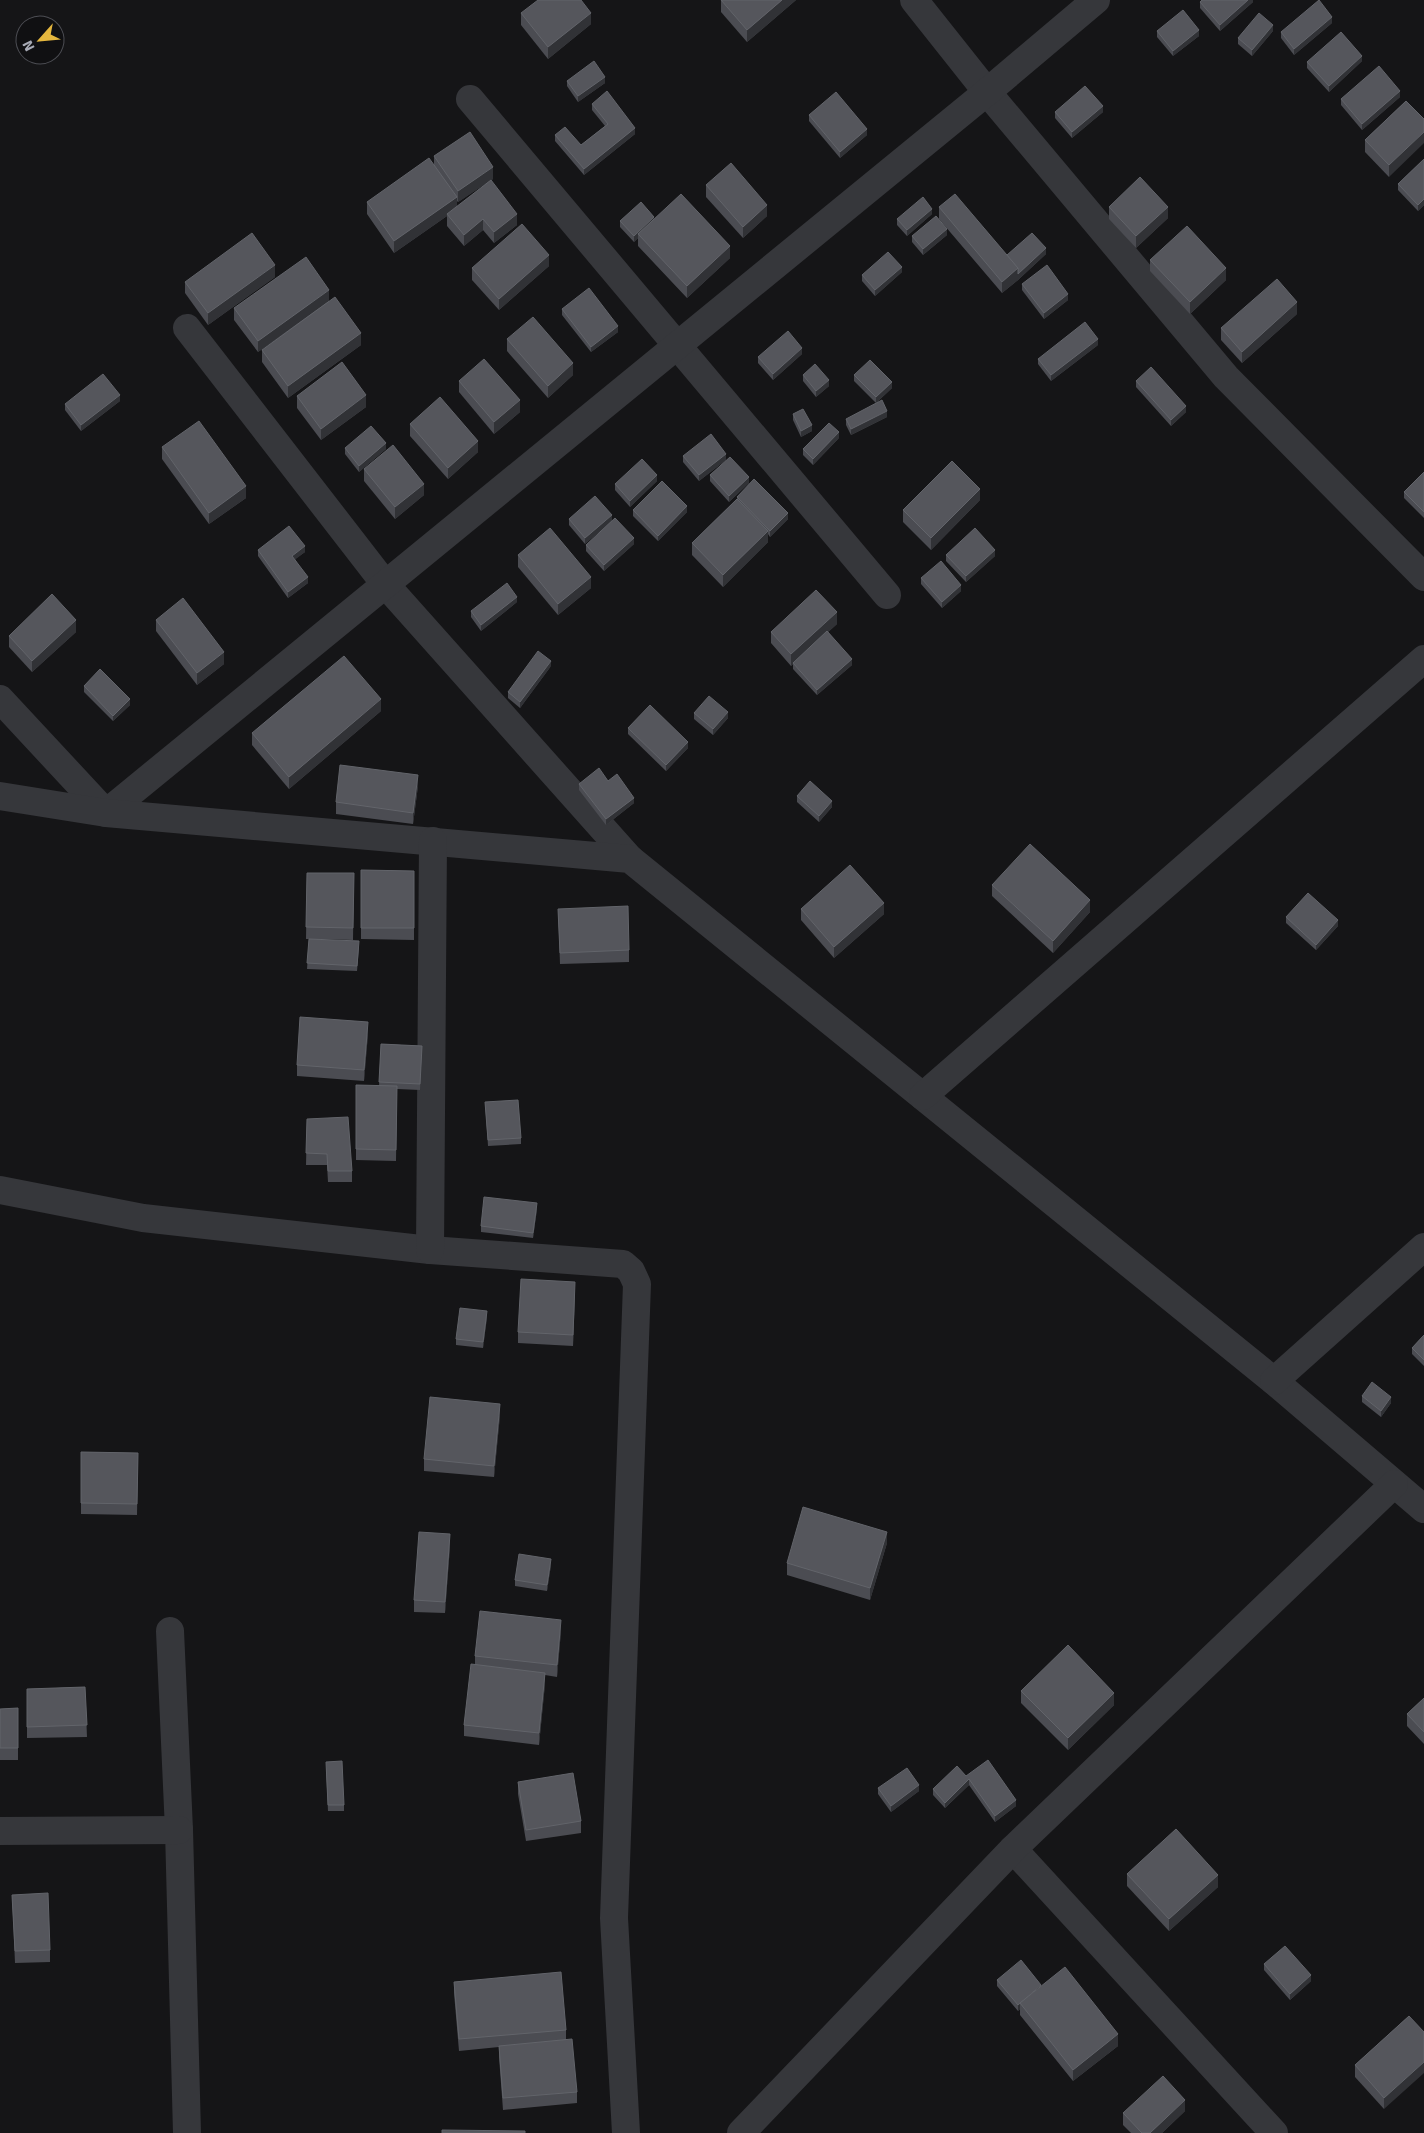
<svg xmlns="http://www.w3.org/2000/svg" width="1424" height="2133" font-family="Signika,sans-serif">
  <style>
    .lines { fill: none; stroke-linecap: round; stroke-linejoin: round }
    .street { stroke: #36373b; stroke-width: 28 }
    .wall { fill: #4b4c52; fill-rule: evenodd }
    .shaded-wall { fill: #313236 }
    .building { fill: #55565c; stroke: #62646a }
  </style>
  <rect width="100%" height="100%" fill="#151517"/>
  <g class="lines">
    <g class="street">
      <path d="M914 0 987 92 1226 377 1424 577"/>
      <path d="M470 99 887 595"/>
      <path d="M187 328 385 584 630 859"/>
      <path d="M0 699 106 813 987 92 1096 0"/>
      <path d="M0 796 106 813 630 859 1274 1381 1424 1509"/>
      <path d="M923 1096 1424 659"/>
      <path d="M0 1190 143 1218 430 1250 623 1264 631 1271 637 1284 614 1918 626 2133"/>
      <path d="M430 1250 433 841"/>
      <path d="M1274 1381 1424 1247"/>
      <path d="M170 1631 179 1830 187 2133"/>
      <path d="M0 1831 179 1830"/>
      <path d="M1013 1849 1274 2133"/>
      <path d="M741 2133 1013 1849 1394 1484"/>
    </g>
  </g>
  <g class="wall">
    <path d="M721 0H796L747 42 721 12Z"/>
    <path d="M1253 0V2L1220 31 1200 8V2Z"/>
    <path d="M521 13 591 24 548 59 521 25Z"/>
    <path d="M1332 23 1294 55 1281 38V32Z"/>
    <path d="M1157 31 1199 36 1173 56 1157 37Z"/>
    <path d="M1273 31 1252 56 1238 44V38Z"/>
    <path d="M1362 61 1329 92 1307 68V62Z"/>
    <path d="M567 81 605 83 578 102 567 86Z"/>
    <path d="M1400 97 1362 130 1341 105V99Z"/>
    <path d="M1406 101 1389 177 1365 152V140Z"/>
    <path d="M592 104 635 134 584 175 555 141V135L581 145 605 126 592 110Z"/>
    <path d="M1055 112H1103L1072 138 1055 118Z"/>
    <path d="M809 115 867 135 840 158 809 121Z"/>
    <path d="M434 156 493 179 491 180 517 225 494 243 483 230 464 246 447 226V216L394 253 367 214V202L434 166ZM491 180 457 207V201L458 202Z"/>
    <path d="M1424 159V205L1418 211 1398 190V184Z"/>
    <path d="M706 185 767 216 743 238 706 197Z"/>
    <path d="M939 207 1007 255 1046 254 1018 280 1002 293 939 219Z"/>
    <path d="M1109 207 1168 218 1136 248 1109 219Z"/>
    <path d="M932 214 907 236 897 225V219Z"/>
    <path d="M620 221 730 258 687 298 638 246V238L634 242 620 227Z"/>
    <path d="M947 235 923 255 912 242V236Z"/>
    <path d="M1150 260 1226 280 1190 314 1150 271Z"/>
    <path d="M549 266 499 310 472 280V268Z"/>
    <path d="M902 272 875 296 862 281V275Z"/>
    <path d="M275 277 208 325 185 293V282Z"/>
    <path d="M1022 284 1068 300 1044 319 1022 290Z"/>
    <path d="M329 301 361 345 288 398 262 362V350L302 321 258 352 234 320V308Z"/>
    <path d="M562 309 618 332 591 352 562 315Z"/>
    <path d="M1297 314 1242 363 1221 340V328Z"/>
    <path d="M507 339 573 375 548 398 507 351Z"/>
    <path d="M1098 345 1051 381 1038 364V359Z"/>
    <path d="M802 354 773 380 758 363V357Z"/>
    <path d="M803 375 829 386 816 397 803 381Z"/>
    <path d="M854 375 892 388 876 403 854 381Z"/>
    <path d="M459 381 520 412 494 434 459 392Z"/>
    <path d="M1136 381 1186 412 1171 426 1136 387Z"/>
    <path d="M297 396 366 407 321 440 297 408Z"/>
    <path d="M120 401 81 431 65 410V404Z"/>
    <path d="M793 414 812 431 801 437 793 420Z"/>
    <path d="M887 417 851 435 846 425V419Z"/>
    <path d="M410 424 478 452 448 479 410 436Z"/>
    <path d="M839 438 813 465 803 455V449Z"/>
    <path d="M162 447 246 498 209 524 162 459Z"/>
    <path d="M345 448 386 449 359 472 345 454Z"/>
    <path d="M683 456 726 460 699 481 683 462Z"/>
    <path d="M364 469 424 495 395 519 364 481Z"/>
    <path d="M1424 472V518L1404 498V492Z"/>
    <path d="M710 475 749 483 729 502 710 481Z"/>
    <path d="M657 481 630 507 615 490V484Z"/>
    <path d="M737 497 788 519 770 537 768 534V542L723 587 692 555V543L737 499Z"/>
    <path d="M980 500 931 550 903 522V510Z"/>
    <path d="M633 510 687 512 658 541 633 516Z"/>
    <path d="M569 519 612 521 585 544 569 525Z"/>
    <path d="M634 544 604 571 586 551V545Z"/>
    <path d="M258 550 305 552 295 559 308 583 288 598 258 556Z"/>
    <path d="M518 555 591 588 558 615 518 567Z"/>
    <path d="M946 555 995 556 966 582 946 561Z"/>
    <path d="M921 578 961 591 942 608 921 584Z"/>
    <path d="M517 602 481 631 471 617V611Z"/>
    <path d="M156 620 224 664 197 685 156 631Z"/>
    <path d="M837 624 828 632 852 665 817 695 793 669V664L791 666 771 643V632Z"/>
    <path d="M76 632 32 672 9 647V636Z"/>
    <path d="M551 666 520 708 508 698V692Z"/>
    <path d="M84 686 130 705 113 721 84 692Z"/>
    <path d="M381 711 289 789 252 745V733Z"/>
    <path d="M694 713 728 718 713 735 694 719Z"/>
    <path d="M628 728 688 748 666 771 628 734Z"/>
    <path d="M608 781 634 803 606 825 579 790V784Z"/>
    <path d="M418 786 413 824 336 814V802Z"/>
    <path d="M797 796 832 807 819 822 797 802Z"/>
    <path d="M361 870 414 871V940L361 939Z"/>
    <path d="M307 873H354L353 940 318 939 359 947 357 971 307 969 309 939H306Z"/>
    <path d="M992 885 1090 912 1053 953 992 896Z"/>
    <path d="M558 909 629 950V962L560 964Z"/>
    <path d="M801 909 884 914 834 958 801 920Z"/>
    <path d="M1286 917 1338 926 1316 950 1286 923Z"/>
    <path d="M368 1034 364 1081 297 1076V1065Z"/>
    <path d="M381 1044 422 1046 420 1090 397 1089 396 1161 356 1160V1085L379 1086Z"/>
    <path d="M485 1102 521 1138V1144L488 1146Z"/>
    <path d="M307 1119 352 1171V1182H328L327 1165H306Z"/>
    <path d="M537 1209 533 1238 481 1232V1226Z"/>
    <path d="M575 1294 573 1346 518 1343V1332Z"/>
    <path d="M487 1317 483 1348 456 1345V1339Z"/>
    <path d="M1424 1335V1366L1412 1354V1348Z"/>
    <path d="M1362 1396 1391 1403 1381 1417 1362 1402Z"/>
    <path d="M500 1415 494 1477 424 1471V1459Z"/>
    <path d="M81 1452 138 1453 137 1515 81 1514Z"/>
    <path d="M887 1543 870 1600 787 1575V1563Z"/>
    <path d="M450 1546 445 1613 414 1612V1600Z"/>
    <path d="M551 1565 547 1591 515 1586V1580Z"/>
    <path d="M561 1631 557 1677 545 1675V1684L539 1745 464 1736V1725L475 1665V1656Z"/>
    <path d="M85 1687 87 1737 27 1738V1689Z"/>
    <path d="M1021 1691 1114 1705 1068 1750 1021 1703Z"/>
    <path d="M1424 1698V1744L1407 1726V1714Z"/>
    <path d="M18 1708V1760H0V1709Z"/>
    <path d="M326 1768 344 1805V1811H328Z"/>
    <path d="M966 1776 1016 1806 995 1822 969 1785 945 1808 933 1795V1789Z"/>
    <path d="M518 1782 581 1821V1833L526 1841 518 1794Z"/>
    <path d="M878 1788 919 1791 891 1812 878 1794Z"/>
    <path d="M1127 1874 1218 1887 1169 1931 1127 1886Z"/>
    <path d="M12 1895 50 1950V1962L15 1963Z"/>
    <path d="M1264 1964 1311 1981 1290 2000 1264 1970Z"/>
    <path d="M997 1980 1118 2046 1073 2081 1020 2015V2009L1018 2011 997 1986Z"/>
    <path d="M454 1982 566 2030V2040L577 2092V2103L503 2110 499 2057V2047L459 2051 454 1993Z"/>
    <path d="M1409 2016 1384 2109 1355 2077V2065Z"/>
    <path d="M1185 2111 1162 2133H1131L1123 2125V2113Z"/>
  </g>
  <g class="shaded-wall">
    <path d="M782 0H796L747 42V30Z"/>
    <path d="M1248 0H1253V2L1220 31V25Z"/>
    <path d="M591 13V24L548 59V47Z"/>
    <path d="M1332 17V23L1294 55V49Z"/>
    <path d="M1273 25V31L1252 56V50Z"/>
    <path d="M1199 30V36L1173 56V51Z"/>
    <path d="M1362 56V61L1329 92V86Z"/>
    <path d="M605 77V83L578 102V96Z"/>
    <path d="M1400 91V97L1362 130V124Z"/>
    <path d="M1103 106V112L1072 138V132Z"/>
    <path d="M635 128V134L584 175V169Z"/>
    <path d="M867 129V135L840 158V152Z"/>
    <path d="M1424 132V143L1389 177V165Z"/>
    <path d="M493 167V179L458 202V191Z"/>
    <path d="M457 197V209L447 214V216L394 253V241Z"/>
    <path d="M1424 199V205L1418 211V205Z"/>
    <path d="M767 205V216L743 238V227Z"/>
    <path d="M1168 207V218L1136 248V236Z"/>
    <path d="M932 209V214L907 236V230Z"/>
    <path d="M517 214V225L494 243V232Z"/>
    <path d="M654 217V223L638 234V238L634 242V236Z"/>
    <path d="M483 219V230L464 246V235Z"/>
    <path d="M947 229V235L923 255V249Z"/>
    <path d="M730 246V258L687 298V286Z"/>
    <path d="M1046 248V254L1018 280V274Z"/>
    <path d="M549 255V266L499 310V299Z"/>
    <path d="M275 265V277L208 325V313Z"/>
    <path d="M902 267V272L875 296V290Z"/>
    <path d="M1018 268V280L1002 293V282Z"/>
    <path d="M1226 268V280L1190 314V302Z"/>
    <path d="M329 290V301L258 352V341Z"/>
    <path d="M1068 294V300L1044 319V313Z"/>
    <path d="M1297 302V314L1242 363V352Z"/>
    <path d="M618 326V332L591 352V347Z"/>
    <path d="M361 333V345L288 398V386Z"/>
    <path d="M1098 339V345L1051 381V375Z"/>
    <path d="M802 348V354L773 380V374Z"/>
    <path d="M573 363V375L548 398V386Z"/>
    <path d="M829 380V386L816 397V391Z"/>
    <path d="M892 382V388L876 403V397Z"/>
    <path d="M120 395V401L81 431V425Z"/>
    <path d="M366 395V407L321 440V429Z"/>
    <path d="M520 400V412L494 434V422Z"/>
    <path d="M1186 406V412L1171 426V420Z"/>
    <path d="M887 411V417L851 435V429Z"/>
    <path d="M812 425V431L801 437V431Z"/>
    <path d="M839 432V438L813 465V459Z"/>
    <path d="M478 441V452L448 479V468Z"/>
    <path d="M386 443V449L359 472V466Z"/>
    <path d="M726 454V460L699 481V475Z"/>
    <path d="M657 475V481L630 507V501Z"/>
    <path d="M749 477V483L729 502V496Z"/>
    <path d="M424 484V495L395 519V507Z"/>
    <path d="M246 486V498L209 524V513Z"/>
    <path d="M980 489V500L931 550V538Z"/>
    <path d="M687 506V512L658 541V536Z"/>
    <path d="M788 513V519L770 537V531Z"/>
    <path d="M612 515V521L585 544V538Z"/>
    <path d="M768 531V542L723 587V575Z"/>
    <path d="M634 538V544L604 571V565Z"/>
    <path d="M305 546V552L292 562V556Z"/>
    <path d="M995 550V556L966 582V576Z"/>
    <path d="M308 577V583L288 598V592Z"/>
    <path d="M591 577V588L558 615V604Z"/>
    <path d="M961 585V591L942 608V602Z"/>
    <path d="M517 597V602L481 631V625Z"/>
    <path d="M837 612V624L791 666V654Z"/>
    <path d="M76 620V632L32 672V661Z"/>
    <path d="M224 652V664L197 685V673Z"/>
    <path d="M852 659V665L817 695V690Z"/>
    <path d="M551 661V666L520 708V702Z"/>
    <path d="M130 699V705L113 721V716Z"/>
    <path d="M381 699V711L289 789V777Z"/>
    <path d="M728 712V718L713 735V729Z"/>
    <path d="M688 742V748L666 771V765Z"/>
    <path d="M418 775V786L413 824V813Z"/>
    <path d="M634 798V803L606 825V819Z"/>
    <path d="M832 801V807L819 822V816Z"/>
    <path d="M1090 900V912L1053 953V941Z"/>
    <path d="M884 903V914L834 958V947Z"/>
    <path d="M1338 920V926L1316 950V945Z"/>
    <path d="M368 1022V1034L364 1081V1070Z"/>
    <path d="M537 1203V1209L533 1238V1233Z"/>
    <path d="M575 1282V1294L573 1346V1335Z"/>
    <path d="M487 1311V1317L483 1348V1342Z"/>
    <path d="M1391 1397V1403L1381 1417V1411Z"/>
    <path d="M500 1404V1415L494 1477V1466Z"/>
    <path d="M887 1532V1543L870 1600V1588Z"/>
    <path d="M450 1534V1546L445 1613V1602Z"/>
    <path d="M551 1559V1565L547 1591V1585Z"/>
    <path d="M561 1620V1631L557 1677V1665Z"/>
    <path d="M545 1673V1684L539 1745V1733Z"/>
    <path d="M1114 1693V1705L1068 1750V1738Z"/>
    <path d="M969 1779V1785L945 1808V1803Z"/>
    <path d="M919 1785V1791L891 1812V1806Z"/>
    <path d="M1016 1800V1806L995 1822V1816Z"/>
    <path d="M1218 1875V1887L1169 1931V1919Z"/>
    <path d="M1311 1975V1981L1290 2000V1994Z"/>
    <path d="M1041 1985 1020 2003V2009L1018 2011V2005Z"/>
    <path d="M1118 2034V2046L1073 2081V2070Z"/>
    <path d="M1424 2062V2073L1384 2109V2098Z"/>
    <path d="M1185 2100V2111L1162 2133H1150Z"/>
  </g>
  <g class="building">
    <path d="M538 0H581L591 13 548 47 521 13Z"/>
    <path d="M721 0H782L747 30Z"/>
    <path d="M1202 0H1248L1220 25 1200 2Z"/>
    <path d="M1319 0 1332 17 1294 49 1281 32Z"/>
    <path d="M1183 10 1199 30 1173 51 1157 31Z"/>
    <path d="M1259 13 1273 25 1252 50 1238 38Z"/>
    <path d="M1341 32 1362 56 1329 86 1307 62Z"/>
    <path d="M594 61 605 77 578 96 567 81Z"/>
    <path d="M1379 66 1400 91 1362 124 1341 99Z"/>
    <path d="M1085 86 1103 106 1072 132 1055 112Z"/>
    <path d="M607 91 635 128 584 169 555 135 565 127 581 145 608 124 592 104Z"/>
    <path d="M836 92 867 129 840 152 809 115Z"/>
    <path d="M1406 101 1424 119V132L1389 165 1365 140Z"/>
    <path d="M470 132 493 167 458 191 434 156Z"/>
    <path d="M429 158 457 197 394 241 367 202Z"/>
    <path d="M1424 159V199L1418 205 1398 184Z"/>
    <path d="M731 163 767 205 743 227 706 185Z"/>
    <path d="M1140 177 1168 207 1136 236 1109 207Z"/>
    <path d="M491 180 517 214 494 232 483 219 464 235 447 214Z"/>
    <path d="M681 194 730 246 687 286 638 234Z"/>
    <path d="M955 194 1018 268 1002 282 939 207Z"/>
    <path d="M923 197 932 209 907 230 897 219Z"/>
    <path d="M641 202 654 217 634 236 620 221Z"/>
    <path d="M936 216 947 229 923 249 912 236Z"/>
    <path d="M522 224 549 255 499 299 472 268Z"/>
    <path d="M1187 226 1226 268 1190 302 1150 260Z"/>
    <path d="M252 233 275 265 208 313 185 282Z"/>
    <path d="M1032 233 1046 248 1018 274V268L1007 255Z"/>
    <path d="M888 252 902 267 875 290 862 275Z"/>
    <path d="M306 257 329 290 258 341 234 308Z"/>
    <path d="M1047 265 1068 294 1044 313 1022 284Z"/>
    <path d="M1277 279 1297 302 1242 352 1221 328Z"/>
    <path d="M589 288 618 326 591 347 562 309Z"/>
    <path d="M335 297 361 333 288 386 262 350Z"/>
    <path d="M533 317 573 363 548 386 507 339Z"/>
    <path d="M1085 322 1098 339 1051 375 1038 359Z"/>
    <path d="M788 331 802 348 773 374 758 357Z"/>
    <path d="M484 359 520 400 494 422 459 381Z"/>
    <path d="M870 360 892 382 876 397 854 375Z"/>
    <path d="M342 362 366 395 321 429 297 396Z"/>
    <path d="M815 364 829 380 816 391 803 375Z"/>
    <path d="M1151 367 1186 406 1171 420 1136 381Z"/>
    <path d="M103 374 120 395 81 425 65 404Z"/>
    <path d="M440 397 478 441 448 468 410 424Z"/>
    <path d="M882 400 887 411 851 429 846 419Z"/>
    <path d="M803 409 812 425 801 431 793 414Z"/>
    <path d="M199 421 246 486 209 513 162 447Z"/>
    <path d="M829 423 839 432 813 459 803 449Z"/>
    <path d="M371 426 386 443 359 466 345 448Z"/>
    <path d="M711 434 726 454 699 475 683 456Z"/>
    <path d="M393 445 424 484 395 507 364 469Z"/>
    <path d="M730 457 749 477 729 496 710 475Z"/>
    <path d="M642 459 657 475 630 501 615 484Z"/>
    <path d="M952 461 980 489 931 538 903 510Z"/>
    <path d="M1424 472V512L1404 492Z"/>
    <path d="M754 479 788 513 770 531 737 497Z"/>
    <path d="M662 481 687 506 658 536 633 510Z"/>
    <path d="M595 496 612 515 585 538 569 519Z"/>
    <path d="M737 499 768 531 723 575 692 543Z"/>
    <path d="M615 518 634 538 604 565 586 545Z"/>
    <path d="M289 526 305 546 292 556 308 577 288 592 258 550Z"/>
    <path d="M550 528 591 577 558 604 518 555Z"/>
    <path d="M975 528 995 550 966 576 946 555Z"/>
    <path d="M941 561 961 585 942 602 921 578Z"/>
    <path d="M507 583 517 597 481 625 471 611Z"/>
    <path d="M816 590 837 612 791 654 771 632Z"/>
    <path d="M52 594 76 620 32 661 9 636Z"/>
    <path d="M183 598 224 652 197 673 156 620Z"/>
    <path d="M827 631 852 659 817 690 793 663Z"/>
    <path d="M538 651 551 661 520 702 508 692Z"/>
    <path d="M344 656 381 699 289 777 252 733Z"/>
    <path d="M100 669 130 699 113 716 84 686Z"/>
    <path d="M709 696 728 712 713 729 694 713Z"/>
    <path d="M650 705 688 742 666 765 628 728Z"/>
    <path d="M340 765 418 775 413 813 336 802Z"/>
    <path d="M599 768 608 781 617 774 634 798 606 819 579 784Z"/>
    <path d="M810 781 832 801 819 816 797 796Z"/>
    <path d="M1030 844 1090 900 1053 941 992 885Z"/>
    <path d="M850 865 884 903 834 947 801 909Z"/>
    <path d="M361 870 414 871V928H361Z"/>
    <path d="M307 873H354L353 928 306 927Z"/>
    <path d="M1308 893 1338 920 1316 945 1286 917Z"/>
    <path d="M628 906 629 950 560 953 558 909Z"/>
    <path d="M309 939 359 941 357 966 307 963Z"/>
    <path d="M300 1017 368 1022 364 1070 297 1065Z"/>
    <path d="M381 1044 422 1046 420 1084 379 1082Z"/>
    <path d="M356 1085 397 1086 396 1150 356 1149Z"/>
    <path d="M518 1100 521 1138 488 1140 485 1102Z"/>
    <path d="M348 1117 352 1171H328L327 1154 306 1153 307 1119Z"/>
    <path d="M484 1197 537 1203 533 1233 481 1226Z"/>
    <path d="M521 1279 575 1282 573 1335 518 1332Z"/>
    <path d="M460 1308 487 1311 483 1342 456 1339Z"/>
    <path d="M1424 1335V1360L1412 1348Z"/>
    <path d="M1372 1382 1391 1397 1381 1411 1362 1396Z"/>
    <path d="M430 1397 500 1404 494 1466 424 1459Z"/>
    <path d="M81 1452 138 1453 137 1504 81 1503Z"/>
    <path d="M803 1507 887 1532 870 1588 787 1563Z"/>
    <path d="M419 1532 450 1534 445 1602 414 1600Z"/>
    <path d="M519 1554 551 1559 547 1585 515 1580Z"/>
    <path d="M480 1611 561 1620 557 1665 475 1656Z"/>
    <path d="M1068 1645 1114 1693 1068 1738 1021 1691Z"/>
    <path d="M471 1664 545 1673 539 1733 464 1725Z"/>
    <path d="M85 1687 87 1725 27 1727V1689Z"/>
    <path d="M1424 1698V1732L1407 1714Z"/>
    <path d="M18 1708V1748H0V1709Z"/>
    <path d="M988 1760 1016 1800 995 1816 969 1779 945 1803 933 1789 957 1766 966 1776Z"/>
    <path d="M342 1761 344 1805H328L326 1762Z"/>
    <path d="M907 1768 919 1785 891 1806 878 1788Z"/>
    <path d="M573 1773 581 1821 526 1830 518 1782Z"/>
    <path d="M1176 1829 1218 1875 1169 1919 1127 1874Z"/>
    <path d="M48 1893 50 1950 15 1951 12 1895Z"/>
    <path d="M1285 1946 1311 1975 1290 1994 1264 1964Z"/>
    <path d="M1021 1960 1041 1985 1018 2005 997 1980Z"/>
    <path d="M1065 1967 1118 2034 1073 2070 1020 2003Z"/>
    <path d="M561 1972 566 2030 459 2039 454 1982Z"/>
    <path d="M1409 2016 1424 2032V2062L1384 2098 1355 2065Z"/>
    <path d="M572 2039 577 2092 503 2098 499 2046Z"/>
    <path d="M1163 2076 1185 2100 1150 2133H1142L1123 2113Z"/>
    <path d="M442 2130 525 2131V2133H442Z"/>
  </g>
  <g transform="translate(40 40) rotate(243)"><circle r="24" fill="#101012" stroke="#4d4e54"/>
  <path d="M0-4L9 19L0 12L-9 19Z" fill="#e5b73e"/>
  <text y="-8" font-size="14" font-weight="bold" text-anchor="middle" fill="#a8abb6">N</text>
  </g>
</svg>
